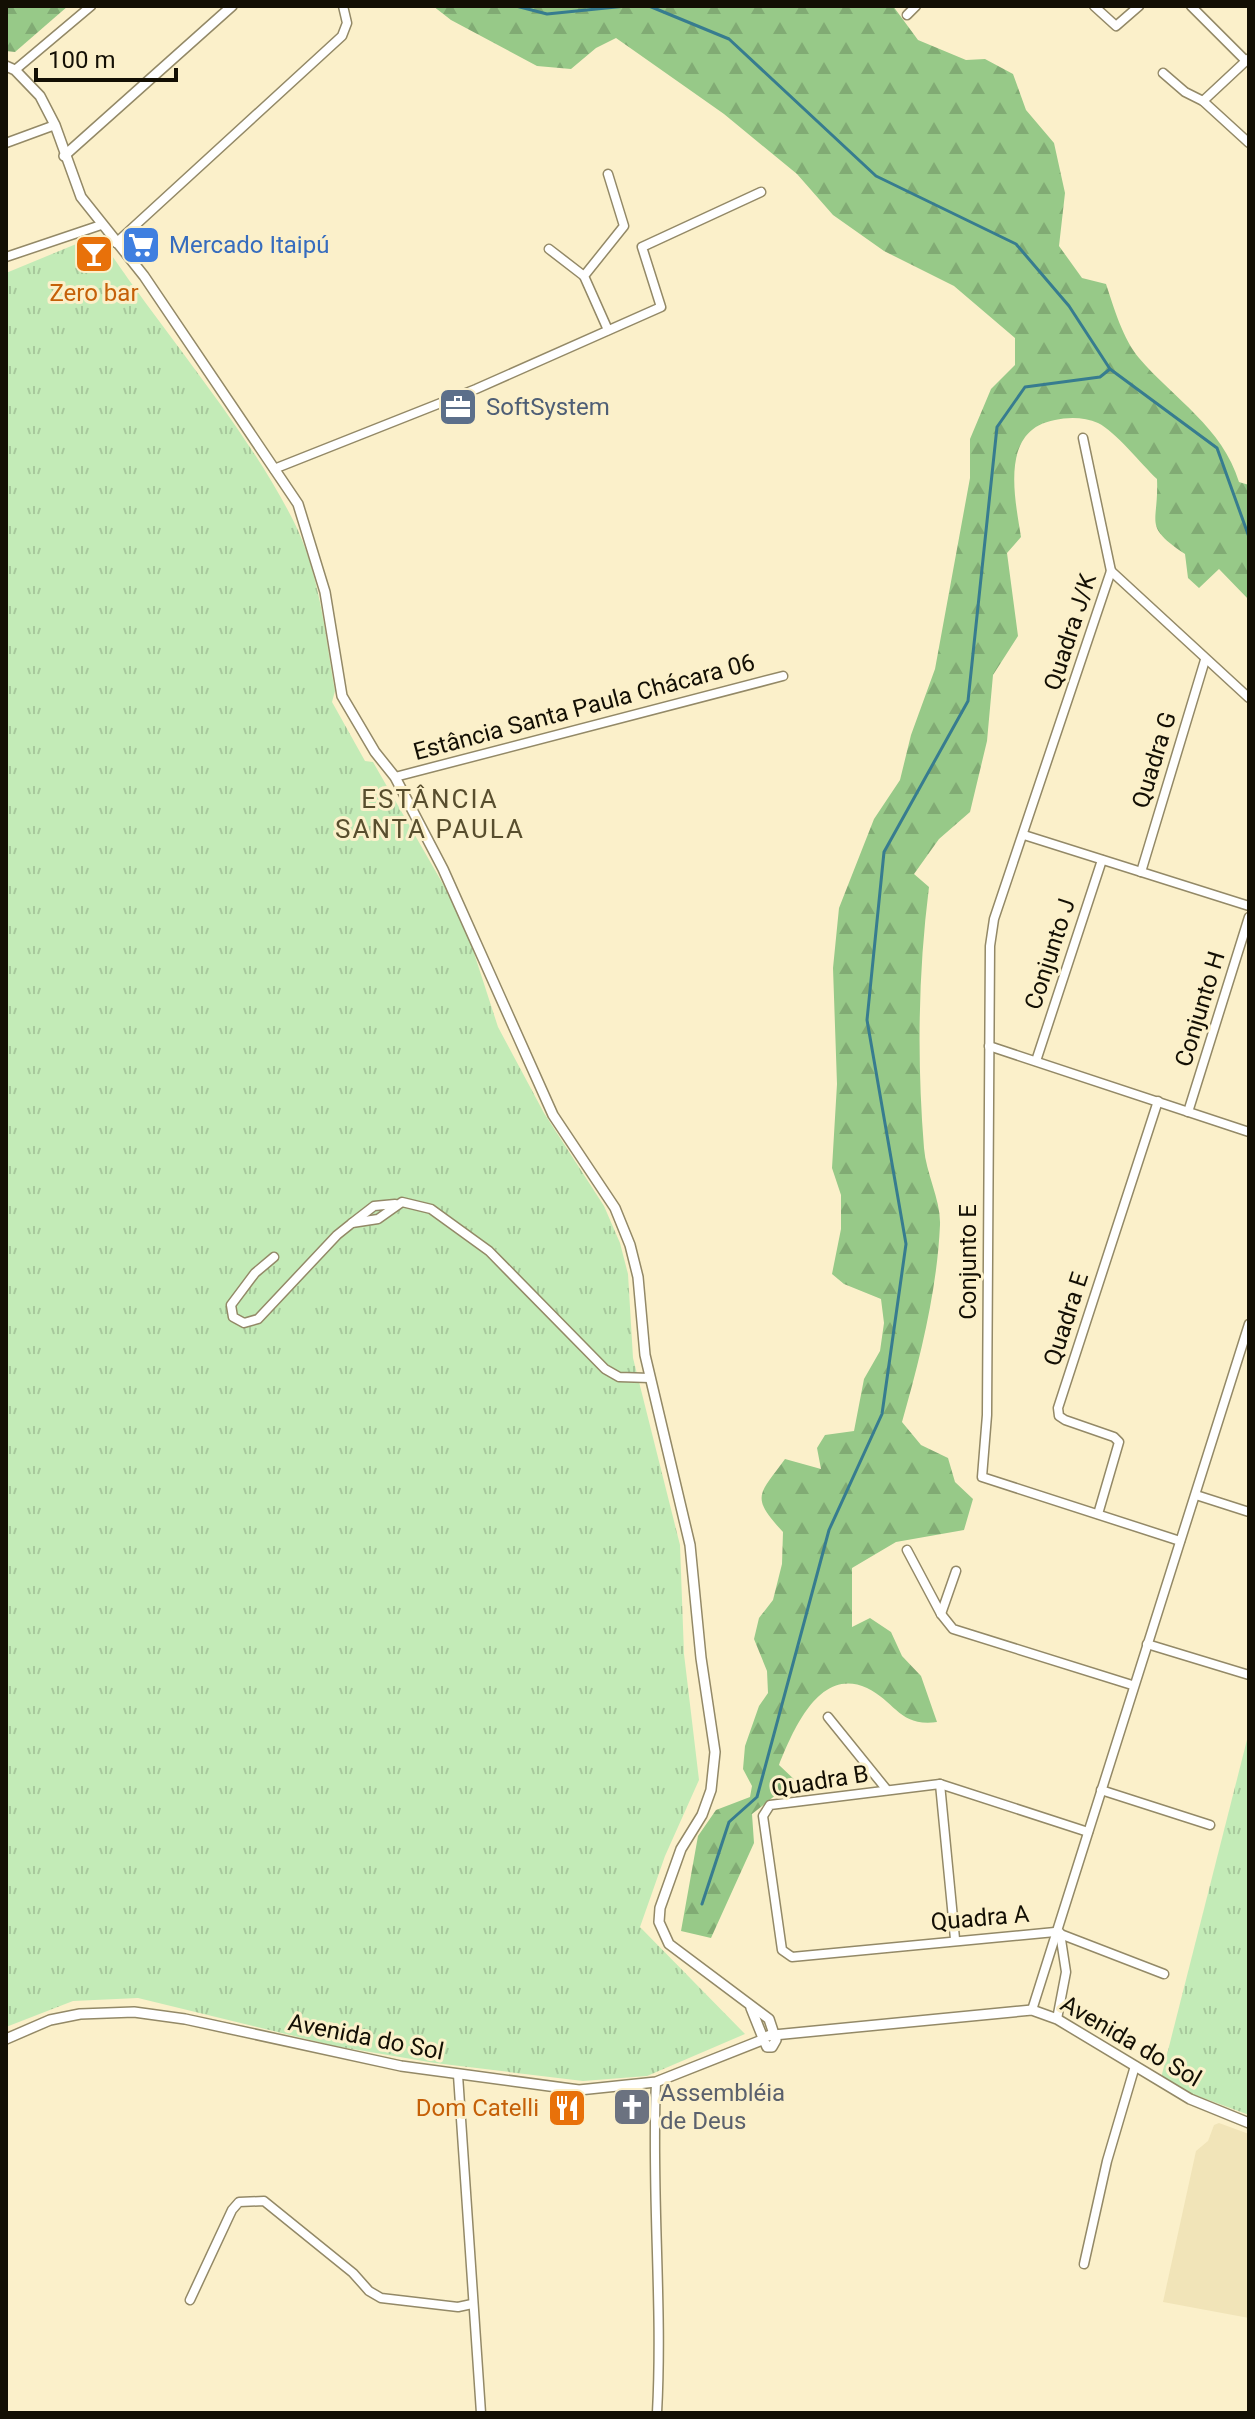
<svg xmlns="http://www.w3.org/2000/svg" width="1255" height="2419" font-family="Roboto,sans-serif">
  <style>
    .built { fill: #f1e4b8 }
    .grass { fill: url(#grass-tufts) }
    .forest { fill: url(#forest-firs) }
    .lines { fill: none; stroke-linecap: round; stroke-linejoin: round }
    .stream { stroke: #377c8f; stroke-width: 3 }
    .minor-casing { stroke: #938967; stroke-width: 11 }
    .tertiary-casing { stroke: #938967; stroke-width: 12 }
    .minor { stroke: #fff; stroke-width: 8 }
    .tertiary { stroke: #fff; stroke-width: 9 }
    .labels { text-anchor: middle; stroke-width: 6; stroke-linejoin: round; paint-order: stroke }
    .shop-label { font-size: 24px; fill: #366cbe; stroke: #fbf0ca; text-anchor: start }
    .food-label { font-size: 24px; fill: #c56008; stroke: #fbf0ca }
    .service-label { font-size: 24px; fill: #4e5e75; stroke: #fbf0ca; text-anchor: start }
    .street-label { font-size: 24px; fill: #130f04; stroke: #fbf0ca }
    .worship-label { font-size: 24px; fill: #5b616d; stroke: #fbf0ca; text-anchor: start }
    .neighbourhood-label { font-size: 26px; letter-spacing: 2px; fill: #584e2e; stroke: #fbf0ca }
  </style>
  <defs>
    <pattern id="grass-tufts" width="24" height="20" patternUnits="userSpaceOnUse" patternTransform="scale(2)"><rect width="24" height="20" fill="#c3ebb7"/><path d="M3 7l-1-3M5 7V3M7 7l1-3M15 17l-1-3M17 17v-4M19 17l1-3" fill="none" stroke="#a7c89c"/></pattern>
    <pattern id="forest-firs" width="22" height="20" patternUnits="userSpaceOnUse" patternTransform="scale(2)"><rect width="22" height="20" fill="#97c988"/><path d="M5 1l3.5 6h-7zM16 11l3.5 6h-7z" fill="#81ab74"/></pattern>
  </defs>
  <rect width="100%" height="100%" fill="#fbf0ca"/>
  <path class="built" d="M1219 2123 1249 2134V2318L1163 2302 1196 2151 1208 2141 1214 2125Z"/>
  <g class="grass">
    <path d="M98 235C159 328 243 422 293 520 320 573 325 634 335 691L332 702 365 761 373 762 463 919 498 1027 544 1113 604 1206 620 1243 628 1274 633 1358 680 1545 684 1654 699 1780 665 1856 640 1927 745 2034 647 2076 583 2081 435 2063 335 2046 138 1998 73 2001 6 2027V273Z"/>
    <path d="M1249 1732V2115L1160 2082Z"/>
  </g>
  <g class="forest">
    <path d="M6 6H68L15 52 6 51Z"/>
    <path d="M433 6H893L918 40 966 60 985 59 1013 74 1026 110 1054 143 1065 193 1059 246 1082 278 1106 284C1114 308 1123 339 1139 358 1175 400 1222 427 1239 482L1249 485V600L1219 569 1199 588 1188 578 1185 554C1142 525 1159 525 1157 479 1142 465 1115 431 1098 423 1085 417 1068 417 1055 420 999 430 1015 498 1021 537L1007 553 1018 636 993 675 987 741 970 812 939 839 914 874 929 887C918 974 917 1061 924 1148 926 1174 941 1200 940 1225 937 1291 920 1359 902 1422L921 1445 948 1458 955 1482 973 1499 964 1530 896 1542 852 1568V1627L870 1618 891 1632 902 1656 921 1676 937 1722C899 1727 896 1702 867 1688 819 1666 793 1731 779 1765L798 1783 777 1794 752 1814 754 1843 711 1938 681 1931 698 1836 716 1810 750 1797 752 1786 743 1769 745 1746 759 1706 768 1693 767 1671 754 1639 759 1618 773 1600 782 1564 783 1532C749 1496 760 1494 785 1459L821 1469 817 1448 825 1435 854 1431 864 1379 880 1351 884 1323 881 1299 844 1284 832 1274 841 1229V1195L832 1168 837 1084 833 968 839 908 874 819 900 780 911 735 935 669 970 478V439L991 389 1015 365V338L954 286 884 251 833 215 797 174 724 114 616 38 596 48 571 69 537 66 451 20Z"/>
  </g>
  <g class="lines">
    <g class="stream">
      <path d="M516 6 547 14 626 6"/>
      <path d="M649 6 729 39 876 176 1016 244 1069 306 1110 369 1217 448 1249 537"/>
      <path d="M702 1904 729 1822 757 1797 829 1530 882 1414 906 1244 867 1020 884 852 968 701 997 427 1025 387 1100 377 1110 369"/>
    </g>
    <g class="minor-casing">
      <g id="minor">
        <path d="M1094 6 1116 26 1139 6"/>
        <path d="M1191 6 1246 61"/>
        <path d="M907 15 916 6"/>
        <path d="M15 70 91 6"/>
        <path d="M1163 73 1185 92 1203 101 1249 143"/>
        <path d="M1203 101 1248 59"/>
        <path d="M6 143 55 125"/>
        <path d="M608 174 624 226 584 276 608 330"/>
        <path d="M116 243 342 36 347 23 343 6"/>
        <path d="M549 249 584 276"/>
        <path d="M6 257 101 225"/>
        <path d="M1083 438 1111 571 994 919 990 946 987 1415 982 1477 1180 1541"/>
        <path d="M274 469 476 389 661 307 642 247 761 192"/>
        <path d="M1111 571 1249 698"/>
        <path d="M395 777 783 676"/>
        <path d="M1024 835 1249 906"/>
        <path d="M1141 872 1205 660"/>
        <path d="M989 1046 1249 1132"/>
        <path d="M1036 1061 1102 860"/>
        <path d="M1188 1112 1249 917"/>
        <path d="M352 1223 374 1206 395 1204"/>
        <path d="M274 1257 255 1273 231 1305 233 1317 244 1323 258 1319 337 1235 352 1223 378 1219 402 1202 431 1209 489 1251 605 1369 619 1377 650 1378"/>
        <path d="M1196 1495 1249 1512"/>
        <path d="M1098 1514 1119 1442 1114 1437 1065 1420 1059 1416 1058 1408 1158 1101"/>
        <path d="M907 1550 941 1614 953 1629 1132 1685"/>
        <path d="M941 1614 956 1571"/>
        <path d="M1147 1644 1249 1675"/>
        <path d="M828 1717 887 1790"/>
        <path d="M940 1784 955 1939"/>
        <path d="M1101 1790 1210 1825"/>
        <path d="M1088 1832 940 1784 770 1805 763 1816 782 1950 792 1957 1055 1932 1164 1974"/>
        <path d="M1032 2010 1249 1324"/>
        <path d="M1057 2019 1066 1972 1060 1933"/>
        <path d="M458 2075 481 2413"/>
        <path d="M656 2082C651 2193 663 2303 657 2413"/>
        <path d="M1084 2264 1107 2161 1135 2066"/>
        <path d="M190 2300 232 2210 239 2202 264 2201 353 2273 369 2291 381 2298 458 2307 472 2304"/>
      </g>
    </g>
    <g class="tertiary-casing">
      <g id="tertiary">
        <path d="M6 66 15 70 40 96 55 125 81 197 144 276 298 504 325 592 342 696 375 752 395 777 443 869 553 1115 615 1208 630 1245 638 1277 645 1355 690 1545 701 1658 715 1752 711 1790 702 1815 681 1849 660 1908 659 1922 669 1944 769 2019 776 2040 772 2047H767L763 2038 773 2034"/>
        <path d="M64 156 232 6"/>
        <path d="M751 2008 763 2038"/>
        <path d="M774 2035 1032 2010 1057 2019 1190 2099 1249 2123"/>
        <path d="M6 2039 50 2020 80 2014 134 2012 185 2019 401 2066 579 2090 656 2082 762 2040"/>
      </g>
    </g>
    <use href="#minor" class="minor"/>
    <use href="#tertiary" class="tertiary"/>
  </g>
  <defs>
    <g id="supermarket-square" transform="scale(2)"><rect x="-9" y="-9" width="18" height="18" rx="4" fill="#3f7fe0" stroke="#fbf0ca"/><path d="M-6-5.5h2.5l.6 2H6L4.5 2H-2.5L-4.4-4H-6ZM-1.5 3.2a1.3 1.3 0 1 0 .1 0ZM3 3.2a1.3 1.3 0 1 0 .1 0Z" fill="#fff"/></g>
    <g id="bar-square" transform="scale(2)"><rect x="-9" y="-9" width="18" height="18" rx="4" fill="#e8710a" stroke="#fbf0ca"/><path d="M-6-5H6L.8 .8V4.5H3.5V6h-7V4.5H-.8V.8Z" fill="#fff"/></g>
    <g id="office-square" transform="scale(2)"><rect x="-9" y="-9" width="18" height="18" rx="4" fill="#5c6f8a" stroke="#fbf0ca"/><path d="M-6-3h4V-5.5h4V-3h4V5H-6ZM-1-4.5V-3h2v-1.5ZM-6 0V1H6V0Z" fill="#fff"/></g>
    <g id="church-square" transform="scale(2)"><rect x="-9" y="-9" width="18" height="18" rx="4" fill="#6b7280" stroke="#fbf0ca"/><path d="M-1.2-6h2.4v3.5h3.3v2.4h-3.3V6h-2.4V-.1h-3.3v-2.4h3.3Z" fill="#fff"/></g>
    <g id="restaurant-square" transform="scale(2)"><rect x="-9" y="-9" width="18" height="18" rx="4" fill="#e8710a" stroke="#fbf0ca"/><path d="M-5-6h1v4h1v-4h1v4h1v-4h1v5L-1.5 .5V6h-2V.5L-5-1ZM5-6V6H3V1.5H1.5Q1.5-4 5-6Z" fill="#fff"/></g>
  </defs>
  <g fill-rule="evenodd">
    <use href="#supermarket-square" x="141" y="245"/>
    <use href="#bar-square" x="94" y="254"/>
    <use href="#office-square" x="458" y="407"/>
    <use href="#church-square" x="632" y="2107"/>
    <use href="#restaurant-square" x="567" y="2108"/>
  </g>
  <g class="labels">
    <g class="shop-label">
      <text x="169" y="253">Mercado Itaipú</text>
    </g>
    <g class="food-label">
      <text x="94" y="301">Zero bar</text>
      <text x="539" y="2116" text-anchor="end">Dom Catelli</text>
    </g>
    <g class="service-label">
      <text x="486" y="415">SoftSystem</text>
    </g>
    <g class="street-label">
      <text transform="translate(1070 632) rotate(-72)" y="8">Quadra J/K</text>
      <text transform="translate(584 707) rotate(-15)" y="8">Estância Santa Paula Chácara 06</text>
      <text transform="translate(1154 760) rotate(-73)" y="8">Quadra G</text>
      <text transform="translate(1050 954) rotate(-72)" y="8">Conjunto J</text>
      <text transform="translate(1200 1009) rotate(-73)" y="8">Conjunto H</text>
      <text transform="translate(968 1262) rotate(-90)" y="8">Conjunto E</text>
      <text transform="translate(1066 1319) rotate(-72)" y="8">Quadra E</text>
      <text transform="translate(820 1781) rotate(-9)" y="8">Quadra B</text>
      <text transform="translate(980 1918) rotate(-5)" y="8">Quadra A</text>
      <text transform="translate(366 2037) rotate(11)" y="8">Avenida do Sol</text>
      <text transform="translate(1131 2041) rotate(30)" y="8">Avenida do Sol</text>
    </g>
    <g class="worship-label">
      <text x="660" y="2101">Assembléia<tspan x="660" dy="28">de Deus</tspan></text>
    </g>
    <g class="neighbourhood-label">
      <text x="430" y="808">ESTÂNCIA<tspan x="430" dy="30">SANTA PAULA</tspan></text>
    </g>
  </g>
  <rect width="1255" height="2419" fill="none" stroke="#130f04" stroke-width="16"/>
  <path d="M36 68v12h140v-12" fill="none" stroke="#130f04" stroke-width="4"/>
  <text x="48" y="68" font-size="24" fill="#130f04" stroke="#fbf0ca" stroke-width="6" paint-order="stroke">100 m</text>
</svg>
